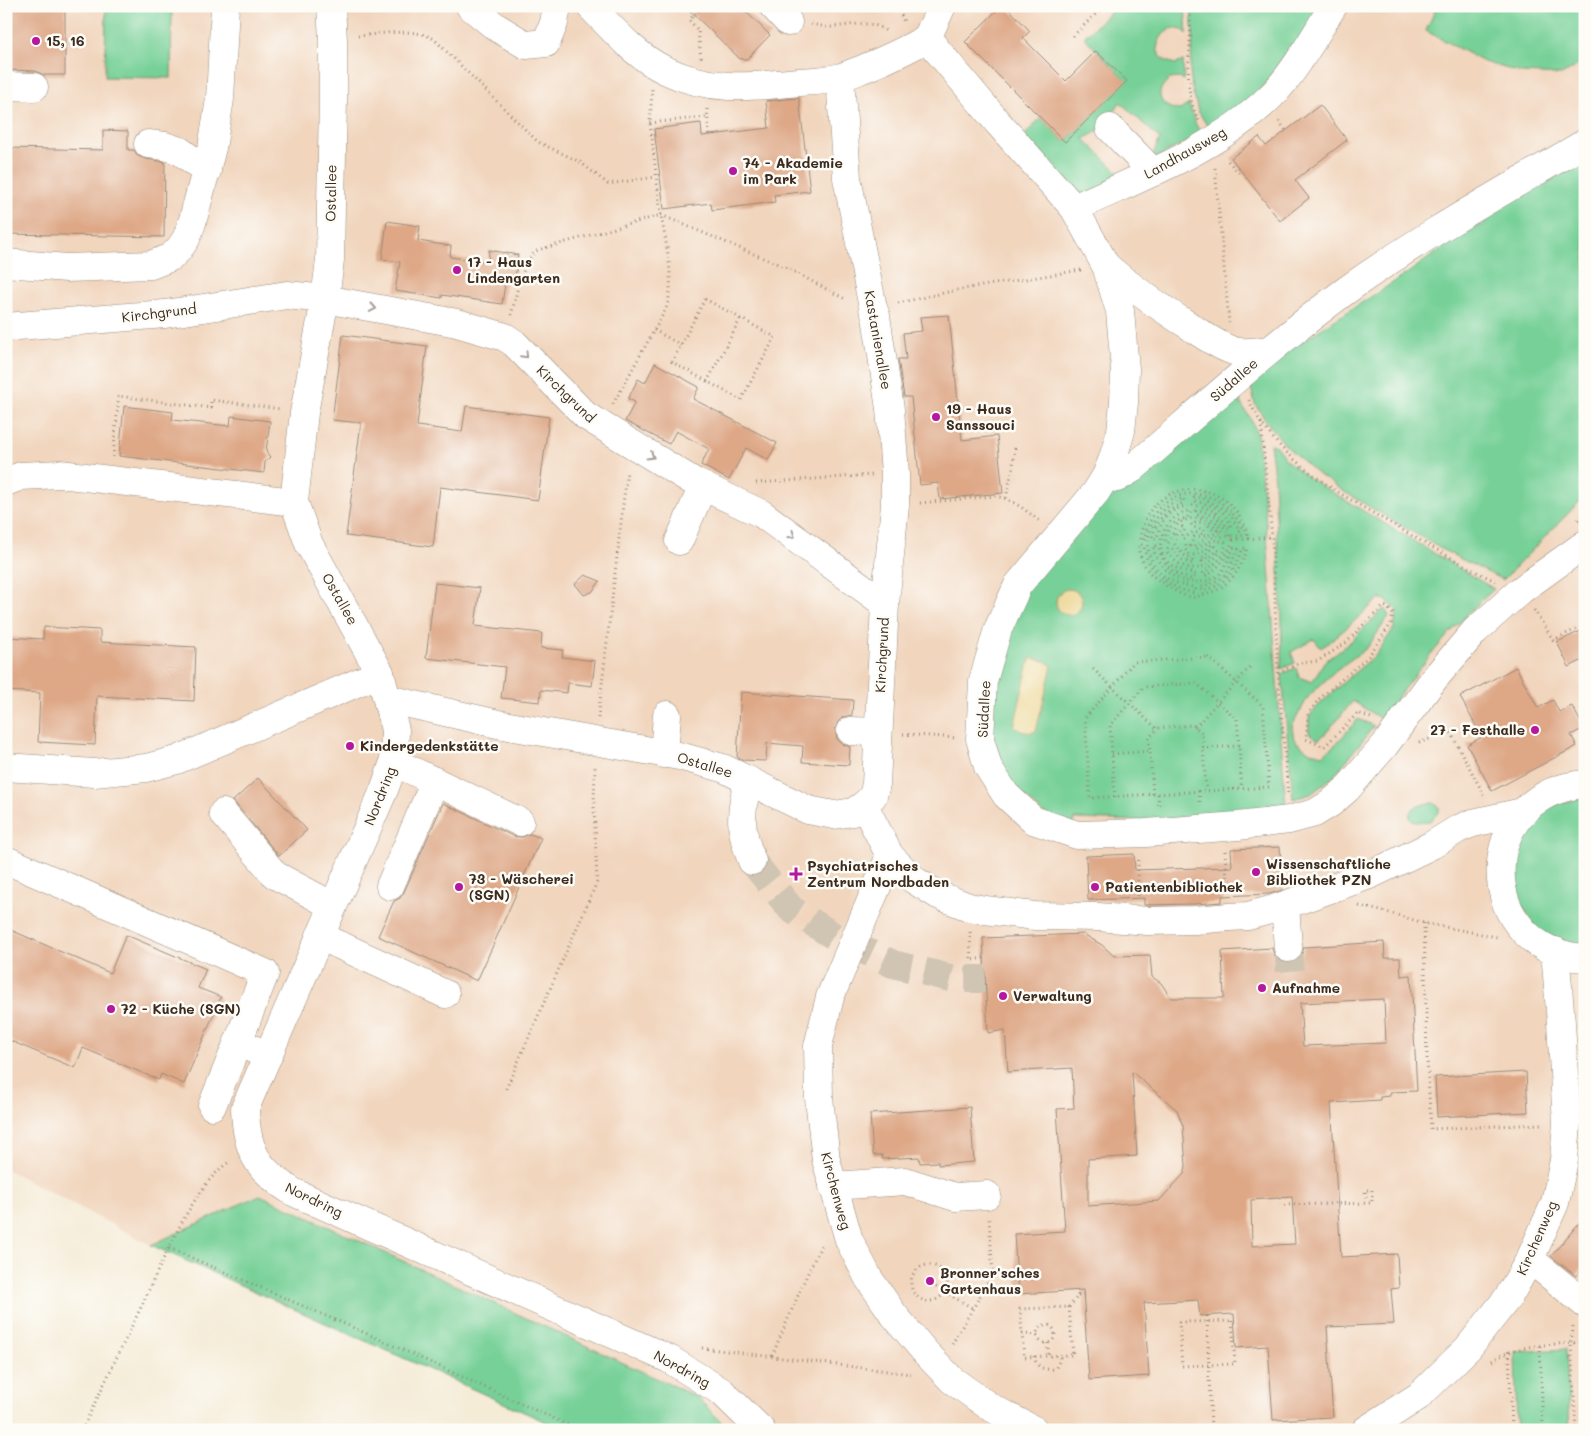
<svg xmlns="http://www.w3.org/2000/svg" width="1591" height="1436" font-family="Mali,sans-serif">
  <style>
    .built { fill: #f1d5bd }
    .green { fill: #76d097; stroke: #587d5a }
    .sand { fill: #eeda9e; stroke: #94825e }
    .building { fill: #dea887; fill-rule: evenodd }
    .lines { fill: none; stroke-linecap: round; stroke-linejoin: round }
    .minor-tunnel { stroke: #d0c5b3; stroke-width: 28; stroke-dasharray: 28 14; stroke-linecap: butt }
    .minor-casing { stroke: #988b7b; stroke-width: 29 }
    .path { stroke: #988b7b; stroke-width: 3; stroke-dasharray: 1 4; stroke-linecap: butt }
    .minor { stroke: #fff; stroke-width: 28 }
    .oneway { stroke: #a79f9a }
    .poi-dot { fill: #b5179e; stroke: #fdfcf7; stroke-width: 2 }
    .labels { text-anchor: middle; stroke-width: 5; stroke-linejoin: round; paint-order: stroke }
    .poi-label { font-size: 14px; font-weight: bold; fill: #3b2a1e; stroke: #fdfcf7; text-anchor: start }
    .street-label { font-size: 14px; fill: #3b2a1e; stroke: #fdfcf7 }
  </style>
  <rect width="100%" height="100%" fill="#fdfcf7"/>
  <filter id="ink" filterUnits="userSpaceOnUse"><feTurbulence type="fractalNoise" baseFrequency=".02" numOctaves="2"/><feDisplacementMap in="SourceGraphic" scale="10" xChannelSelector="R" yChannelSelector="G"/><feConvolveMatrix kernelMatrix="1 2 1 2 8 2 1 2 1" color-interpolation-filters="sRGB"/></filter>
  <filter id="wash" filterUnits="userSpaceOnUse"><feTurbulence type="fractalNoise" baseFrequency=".0096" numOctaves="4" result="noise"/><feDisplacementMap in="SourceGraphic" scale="20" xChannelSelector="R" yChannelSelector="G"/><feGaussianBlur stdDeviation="1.12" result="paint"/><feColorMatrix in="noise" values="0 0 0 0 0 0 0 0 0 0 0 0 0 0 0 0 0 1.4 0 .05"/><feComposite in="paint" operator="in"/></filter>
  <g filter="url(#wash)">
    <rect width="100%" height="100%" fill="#f5ecd8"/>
    <path class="built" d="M6 6H1585V145L1483 219 1257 370 1286 446 1315 472 1346 493 1443 550 1503 580 1585 496V1430H729L697 1397 260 1195 151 1245 6 1169Z"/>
    <g class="green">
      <path d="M106 6H172L171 78 105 77Z"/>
      <path d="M1117 6H1185L1187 34 1183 30 1172 28C1152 39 1152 60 1176 64L1183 61 1184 80 1179 78 1170 79C1152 91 1160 109 1180 110L1189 104 1196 125 1202 134 1150 161 1160 139 1120 102 1106 126 1084 139 1125 179 1086 194 1069 192 1022 138 1041 118 1065 142 1126 81 1084 37Z"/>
      <path d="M1191 6H1326L1249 105 1208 127 1198 111 1192 89 1190 71 1193 38Z"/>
      <path d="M1437 6H1585V58L1573 69 1561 75 1522 73 1484 62 1426 31Z"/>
      <path d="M1585 145V496L1503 580 1443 550 1346 493 1315 472 1286 446 1266 421 1255 404 1250 383 1257 370 1409 272Z"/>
      <path d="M1238 386 1241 404 1251 419 1257 434 1266 522 1286 809 1143 821 1075 819 1073 825 1047 817 995 769 985 699 1021 591 1097 501Z"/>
      <path d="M1270 444 1276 446 1287 461 1310 479 1494 589C1449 629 1417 671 1381 719L1353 701 1326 733 1318 740 1309 733V717L1318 706 1347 679 1376 655 1394 628 1397 610 1384 599H1379L1344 630 1321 648 1314 639 1291 652 1295 663 1281 669 1282 622 1273 465Z"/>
      <path d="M1385 609 1389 616 1367 648 1336 670 1308 697 1292 726 1294 740 1310 752 1323 755 1337 743 1358 719 1374 726 1334 776 1311 794 1293 799 1282 676 1283 673 1296 668 1299 677 1312 682 1324 662 1349 643 1381 611Z"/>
      <path d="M1585 797V948L1536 930 1510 883 1522 830 1549 806Z"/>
      <path d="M1428 803H1434L1439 807V812L1430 821 1415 822 1410 818V812L1415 807Z"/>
      <path d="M260 1195 697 1397 729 1430H564L151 1245Z"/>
      <path d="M1566 1349 1570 1430H1517L1515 1352Z"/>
    </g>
    <g class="sand">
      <circle cx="1069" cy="602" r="13"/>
      <path d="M1031 658 1045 661 1052 666 1036 731C1027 734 1021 732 1014 726L1028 666Z"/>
    </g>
    <g id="blocks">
      <g class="building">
        <path d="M10 6H65V75H44L35 71 6 70V8H10Z"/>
        <path d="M685 6H740L770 35 747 59H740Z"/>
        <path d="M1001 6H1006L1030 31 1023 38 1066 81 1096 51 1127 81 1065 142 965 42Z"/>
        <path d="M799 98 810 191 774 195 775 202 712 210 711 203 664 209 654 129 701 123 702 136 769 128 766 101Z"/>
        <path d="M1320 105 1347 140 1295 180 1309 198 1280 221 1231 158 1259 137 1266 146Z"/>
        <path d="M103 130 128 131V150H134L138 156 146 159 165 162 164 237 6 234V148L103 150Z"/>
        <path d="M387 221 420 226 418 241 451 246 450 257 488 262 489 250 518 255 515 278 506 277 502 304 442 295V298L395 291 400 262 382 259Z"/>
        <path d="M949 315 962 440 997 436 1003 493 940 499 938 483 920 485 911 397H904L898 359H906L903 333 922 331 920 317Z"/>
        <path d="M343 335 427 346 417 426 462 432 466 406 549 417 538 500 440 487 433 547 346 536 361 423 332 420Z"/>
        <path d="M655 363 699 387 693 399 777 443 768 460 746 448 729 480 701 465 709 449 676 431 669 444 625 421 635 402 628 399 638 379 645 383Z"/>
        <path d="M124 406 173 412 172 420 230 426 231 416 270 421 266 452 270 457 265 462 264 473 119 456Z"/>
        <path d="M585 575 600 581 592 592 584 595 575 584Z"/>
        <path d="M435 583 480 588 475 626 542 633 541 648 563 650 562 657 595 661 592 686 568 683 567 693 541 690 540 702 501 698 505 667 426 658Z"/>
        <path d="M44 627 100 630V642L196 647 194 701 97 696 95 745 38 742 40 693 6 691V637L43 639Z"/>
        <path d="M1585 629V659L1569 667 1557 642Z"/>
        <path d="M1516 667 1538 708 1553 700 1559 712 1572 706 1584 728 1571 735 1577 746 1492 791 1467 745 1482 737 1460 697Z"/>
        <path d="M741 692 853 700 852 715 843 717 838 722 835 730 837 739 842 744 850 747 849 765 802 762 803 746 767 743 766 761 742 760 737 757Z"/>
        <path d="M258 778 307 830 279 856 233 801Z"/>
        <path d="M443 803 513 836 522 837 530 834 541 838 477 981 378 936 394 901 400 898 404 892Z"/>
        <path d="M1280 847 1282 890 1269 894 1222 896V902L1194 904 1144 905V898L1088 900 1086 856 1134 854 1135 870 1232 867 1231 849Z"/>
        <path d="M6 928 110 973 126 935 206 969 198 988 221 997 184 1084 161 1074 159 1080 83 1048 75 1068 6 1039Z"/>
        <path d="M1083 934 1102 945 1114 956 1150 955 1152 977 1161 983 1171 998H1224L1222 951 1272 948 1275 957 1281 962 1289 964 1297 961 1302 954 1304 947 1384 942 1385 958H1400L1401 976 1411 975 1417 1091 1390 1092V1096L1380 1097V1100L1331 1103 1341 1257 1397 1254 1399 1288 1391 1289 1394 1324 1327 1327 1333 1417 1273 1420 1268 1346 1236 1348 1234 1314 1200 1316 1198 1300 1144 1303 1149 1376 1089 1380 1083 1290 1018 1294 1014 1234 1065 1231 1057 1109 1074 1108 1072 1068 1008 1072 1005 1030 988 1033 983 938ZM1384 999 1386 1043 1303 1046 1300 1003ZM1132 1072 1177 1110 1183 1126 1186 1166 1184 1174 1159 1201 1088 1206V1159L1137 1156ZM1292 1197 1295 1244 1252 1246 1251 1200Z"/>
        <path d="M1526 1072 1528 1112 1437 1117 1435 1077Z"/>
        <path d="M970 1107 974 1162 938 1165V1162L920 1163 919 1157 882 1159V1155H873L870 1114Z"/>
        <path d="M1585 1216V1266L1576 1276 1551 1256Z"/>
      </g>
    </g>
  </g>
  <g filter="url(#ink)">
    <use href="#blocks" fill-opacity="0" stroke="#988b7b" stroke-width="1"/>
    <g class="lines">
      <g class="minor-tunnel">
        <path d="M752 861 791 909 837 938 893 964 954 979H985"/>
        <path d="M1288 948 1290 971"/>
      </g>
      <g class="minor-casing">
        <g id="minor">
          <path d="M331 6 333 40V99L330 260 325 299 304 413 294 502 309 544 380 673 395 730 394 762 384 790 245 1108C246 1150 257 1170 293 1192L669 1359 722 1392 761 1430"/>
          <path d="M470 6 496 27 526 45 546 43 554 23 557 6"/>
          <path d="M590 6C613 29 635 56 665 70 711 92 750 87 799 82 812 81 828 81 841 77 849 75 857 71 865 68 887 59 907 50 927 38"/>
          <path d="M773 6 788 22"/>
          <path d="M927 38 999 124 1074 208 1106 266 1120 311 1125 369 1124 403 1121 431 1113 458 1106 476 1096 492 1018 585 998 629 983 681 980 739 988 767 1006 795 1033 820 1077 835 1146 833 1238 826 1289 820 1315 813 1331 803 1347 789 1385 745 1434 679 1475 631 1521 590 1585 544"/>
          <path d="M927 38 942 6"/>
          <path d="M6 86 34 87"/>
          <path d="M1110 128 1153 172"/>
          <path d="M148 144 165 146 180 151 207 171"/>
          <path d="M1074 208C1139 178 1219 148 1270 97 1294 74 1315 35 1333 6"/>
          <path d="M6 263 67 268 151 265 171 257 179 249 186 239 192 223 212 148 220 99 225 6"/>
          <path d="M1106 266C1133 289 1161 308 1191 327 1203 335 1217 345 1231 350 1242 355 1257 351 1269 350"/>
          <path d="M6 327 165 314 287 295 325 299 457 323 505 337 514 343 586 416 696 483 762 514 885 604"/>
          <path d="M1106 476 1117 478 1132 469C1202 409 1270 347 1344 292 1420 237 1504 191 1585 143"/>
          <path d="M6 482 21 476 60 474 294 502"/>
          <path d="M679 541 703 486"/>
          <path d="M388 699 498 724 679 756 723 768 808 810 834 815 853 812 864 805 873 796 876 784 885 604 895 505V473L890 409 876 316 873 308 847 178 840 78"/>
          <path d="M851 731 878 732"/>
          <path d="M664 754 667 715"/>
          <path d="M394 762 520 822"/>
          <path d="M6 767 94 773 146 768 177 760 380 673"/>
          <path d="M748 780C740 814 739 829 752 861"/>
          <path d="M1585 784C1470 794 1475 952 1585 958"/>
          <path d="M864 805 890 856 914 880 938 895 969 907 985 910 1035 916 1098 917 1148 921 1195 920 1229 917 1248 916 1274 909 1372 874 1432 845 1458 829 1473 823 1523 812"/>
          <path d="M223 813 275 875 333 906"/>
          <path d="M890 856 830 997 818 1046 819 1098 826 1160 849 1240 869 1279 894 1315 926 1353 952 1380 990 1407 1034 1430"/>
          <path d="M6 860 265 973 238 1042 268 1056"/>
          <path d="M390 886 435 781"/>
          <path d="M1285 905 1288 948"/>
          <path d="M320 936 445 994"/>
          <path d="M212 1106 238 1042"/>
          <path d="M833 1186 905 1181 955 1197 987 1195"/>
          <path d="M1530 1259 1585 1304"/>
          <path d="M1366 1430 1419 1396 1468 1348 1509 1296 1530 1259 1555 1203 1564 1160 1567 1123 1561 1023 1555 951"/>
        </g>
      </g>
      <g class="path">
        <path d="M897 6 905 24"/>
        <path d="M1189 6C1195 45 1179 84 1199 121"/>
        <path d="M811 24C817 25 824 27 831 27 851 26 871 18 887 32"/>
        <path d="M358 36C381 34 415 27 434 39L538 142 580 162 608 184 656 177"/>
        <path d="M1073 36 1104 6"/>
        <path d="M701 58 698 30 689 20 703 6"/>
        <path d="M707 109 709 135"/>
        <path d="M1279 121 1286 131"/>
        <path d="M650 123 707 117"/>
        <path d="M1228 161 1239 173 1241 171"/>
        <path d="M1215 168 1229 323"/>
        <path d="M661 215 787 268 847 300"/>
        <path d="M705 299 775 337 741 400 672 362Z"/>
        <path d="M898 303 957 290 1081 270"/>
        <path d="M511 315C517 294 521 262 538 250L661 215 650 123 652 89"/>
        <path d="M654 330 681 345"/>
        <path d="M707 382 741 318"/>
        <path d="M1249 400C1275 462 1351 500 1406 532 1424 543 1443 553 1462 564 1473 570 1484 576 1496 581"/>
        <path d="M613 404 666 309C676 281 666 245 661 215"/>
        <path d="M1261 423 1272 537 1278 673 1288 795"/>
        <path d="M113 457 118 406V396L211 408V400L281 409"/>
        <path d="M756 483 872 475"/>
        <path d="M1006 498 1013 466 1015 447"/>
        <path d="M920 503 995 496C1014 499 1026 511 1041 522"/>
        <path d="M1578 520 1585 514"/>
        <path d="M1233 540C1226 556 1221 568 1205 576L1203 573C1213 564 1227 558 1225 542L1213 540 1196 549 1194 547C1205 537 1216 536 1231 536 1238 536 1241 537 1247 534 1236 487 1176 472 1148 514 1144 522 1140 531 1141 540H1144C1154 483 1218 478 1242 528L1240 531 1230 514 1224 509 1201 497 1194 498V501C1210 504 1228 510 1231 528H1227C1224 522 1222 517 1216 513 1201 502 1177 503 1165 518 1160 525 1159 532 1156 539L1152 538C1155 525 1162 514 1174 508 1178 505 1181 505 1184 501L1183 498C1152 510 1134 547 1161 573 1169 582 1181 585 1193 587L1195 589 1194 593C1170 589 1147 572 1144 546L1140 544 1138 548C1143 567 1150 576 1167 586 1174 590 1183 596 1191 597 1194 598 1199 596 1202 595 1227 590 1241 571 1247 548H1243C1234 571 1227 585 1202 591L1200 588 1220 579 1227 573 1238 549 1234 547C1228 556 1227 567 1219 575 1213 580 1204 582 1197 582 1175 583 1160 569 1153 549L1155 545 1158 547C1165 567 1171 573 1191 579L1197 575C1188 572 1179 570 1171 565 1149 548 1165 517 1188 511L1191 512 1187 518C1175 520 1166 528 1165 541L1168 543C1172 538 1173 530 1177 525 1189 514 1209 517 1217 530H1213L1206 523 1198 522 1191 524 1193 527 1204 530 1203 534 1193 532 1183 539 1182 535 1185 529 1182 527 1176 535 1174 543C1179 552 1184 556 1192 559L1193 564 1180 559 1172 548 1168 549 1167 553C1184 573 1205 574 1220 551L1217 550 1213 555 1202 561V558L1214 546 1212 544C1205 551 1197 557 1188 554L1185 549 1186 545 1190 546 1194 537 1222 533C1217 519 1210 517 1197 515L1196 511 1199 510 1216 516 1227 532C1229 534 1231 537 1233 540"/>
        <path d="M1233 540 1272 537"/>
        <path d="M1534 610 1553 640 1585 625"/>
        <path d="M1208 657 1263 706 1269 787 1090 798 1085 718 1134 662Z"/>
        <path d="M1093 669 1157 729"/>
        <path d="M1278 673 1300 663 1318 661 1346 643 1364 624 1384 606 1387 607 1393 614 1391 624 1368 657 1319 699 1308 714 1306 739 1324 747 1358 713 1374 719"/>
        <path d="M598 718 627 471"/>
        <path d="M1195 727 1252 665"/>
        <path d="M903 734 957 738"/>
        <path d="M1419 743 1450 731 1484 795"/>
        <path d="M1203 748 1239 746"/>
        <path d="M1112 754 1150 751"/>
        <path d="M1199 791 1200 806"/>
        <path d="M1153 794 1149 738 1158 728 1193 725 1202 733 1206 790"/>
        <path d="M1158 794 1159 808"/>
        <path d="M1115 797 1110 725 1144 687 1196 683 1237 719 1242 788"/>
        <path d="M1225 851 1228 892"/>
        <path d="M1138 896V866L1139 858"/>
        <path d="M1359 906 1390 913 1424 923 1497 937"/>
        <path d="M1424 923 1427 1058 1431 1129 1541 1124"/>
        <path d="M970 932 971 960 984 958"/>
        <path d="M506 1089 597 882 594 806 595 766"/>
        <path d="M1280 1198 1281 1205 1372 1203V1190H1365L1366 1198"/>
        <path d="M169 1248 370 1335 579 1430"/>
        <circle cx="929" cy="1283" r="18"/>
        <path d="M936 1287 974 1309"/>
        <path d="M1078 1296 1084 1295"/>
        <path d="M1069 1307 1073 1355 1024 1357 1020 1309Z"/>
        <path d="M1069 1307 1078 1296 1077 1290"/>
        <path d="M1207 1316 1211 1430"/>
        <path d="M1232 1321 1235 1364 1182 1366 1179 1322Z"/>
        <circle cx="1046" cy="1334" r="9"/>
        <path d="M1573 1326 1571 1343 1576 1430"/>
        <path d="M1022 1334 1038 1335"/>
        <path d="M1048 1343V1356"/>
        <path d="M952 1344 993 1274 989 1219"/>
        <path d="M1540 1346 1543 1430"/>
        <path d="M702 1348 911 1374"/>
        <path d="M1509 1351 1512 1430"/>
        <path d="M772 1356 806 1277 823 1242"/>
        <path d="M1034 1356C1036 1368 1044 1370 1055 1369L1060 1360V1356"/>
        <path d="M1492 1361C1518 1343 1554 1345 1585 1342"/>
        <path d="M82 1430C102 1388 122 1347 142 1305 160 1267 195 1181 231 1161"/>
      </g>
      <use href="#minor" class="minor"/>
    </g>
    <defs><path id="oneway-chevron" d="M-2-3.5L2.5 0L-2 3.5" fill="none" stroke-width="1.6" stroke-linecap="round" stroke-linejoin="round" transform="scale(1.25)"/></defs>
    <g class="oneway">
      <use href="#oneway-chevron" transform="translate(373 308) rotate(10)"/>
      <use href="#oneway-chevron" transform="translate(525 355) rotate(46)"/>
      <use href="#oneway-chevron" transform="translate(651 456) rotate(31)"/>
      <use href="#oneway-chevron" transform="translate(792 535) rotate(35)"/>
    </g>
  </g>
  <g class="poi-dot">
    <circle cx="36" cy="41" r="5"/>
    <circle cx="733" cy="171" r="5"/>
    <circle cx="457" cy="270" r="5"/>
    <circle cx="936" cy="417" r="5"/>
    <circle cx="1535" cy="730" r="5"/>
    <circle cx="350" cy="746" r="5"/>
    <circle cx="1256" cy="872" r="5"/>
    <path d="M793.5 866.5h5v5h5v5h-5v5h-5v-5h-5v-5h5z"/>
    <circle cx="459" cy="887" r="5"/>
    <circle cx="1095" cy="887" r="5"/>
    <circle cx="1262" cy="988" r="5"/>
    <circle cx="1003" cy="996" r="5"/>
    <circle cx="111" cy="1009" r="5"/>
    <circle cx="930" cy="1281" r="5"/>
  </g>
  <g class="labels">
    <g class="poi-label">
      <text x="46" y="46">15, 16</text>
      <text x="743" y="168">74 - Akademie<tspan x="743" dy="16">im Park</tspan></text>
      <text x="467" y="267">17 - Haus<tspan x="467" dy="16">Lindengarten</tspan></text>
      <text x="946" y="414">19 - Haus<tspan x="946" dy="16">Sanssouci</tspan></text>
      <text x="1525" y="735" text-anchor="end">27 - Festhalle</text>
      <text x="360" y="751">Kindergedenkstätte</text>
      <text x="1266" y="869">Wissenschaftliche<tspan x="1266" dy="16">Bibliothek PZN</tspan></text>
      <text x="807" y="871">Psychiatrisches<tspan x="807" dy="16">Zentrum Nordbaden</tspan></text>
      <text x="469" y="884">73 - Wäscherei<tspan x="469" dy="16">(SGN)</tspan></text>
      <text x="1105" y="892">Patientenbibliothek</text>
      <text x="1272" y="993">Aufnahme</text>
      <text x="1013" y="1001">Verwaltung</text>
      <text x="121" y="1014">72 - Küche (SGN)</text>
      <text x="940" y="1278">Bronner'sches<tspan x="940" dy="16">Gartenhaus</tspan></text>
    </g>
    <g class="street-label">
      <text transform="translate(1185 153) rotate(-29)" y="5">Landhausweg</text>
      <text transform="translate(331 193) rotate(-89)" y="5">Ostallee</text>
      <text transform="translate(159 313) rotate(-7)" y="5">Kirchgrund</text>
      <text transform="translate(878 340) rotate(80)" y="5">Kastanienallee</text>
      <text transform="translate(1234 380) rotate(-41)" y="5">Südallee</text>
      <text transform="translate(566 394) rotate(44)" y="5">Kirchgrund</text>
      <text transform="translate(340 599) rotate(60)" y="5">Ostallee</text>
      <text transform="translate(882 655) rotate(-87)" y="5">Kirchgrund</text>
      <text transform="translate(984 709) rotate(-87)" y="5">Südallee</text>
      <text transform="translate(705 765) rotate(17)" y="5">Ostallee</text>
      <text transform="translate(380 796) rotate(-68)" y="5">Nordring</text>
      <text transform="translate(836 1191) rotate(75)" y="5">Kirchenweg</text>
      <text transform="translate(314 1200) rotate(26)" y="5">Nordring</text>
      <text transform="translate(1537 1238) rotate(-66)" y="5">Kirchenweg</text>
      <text transform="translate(682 1369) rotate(29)" y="5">Nordring</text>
    </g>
  </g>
  <rect width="1591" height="1436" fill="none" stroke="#fdfcf7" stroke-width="25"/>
</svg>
